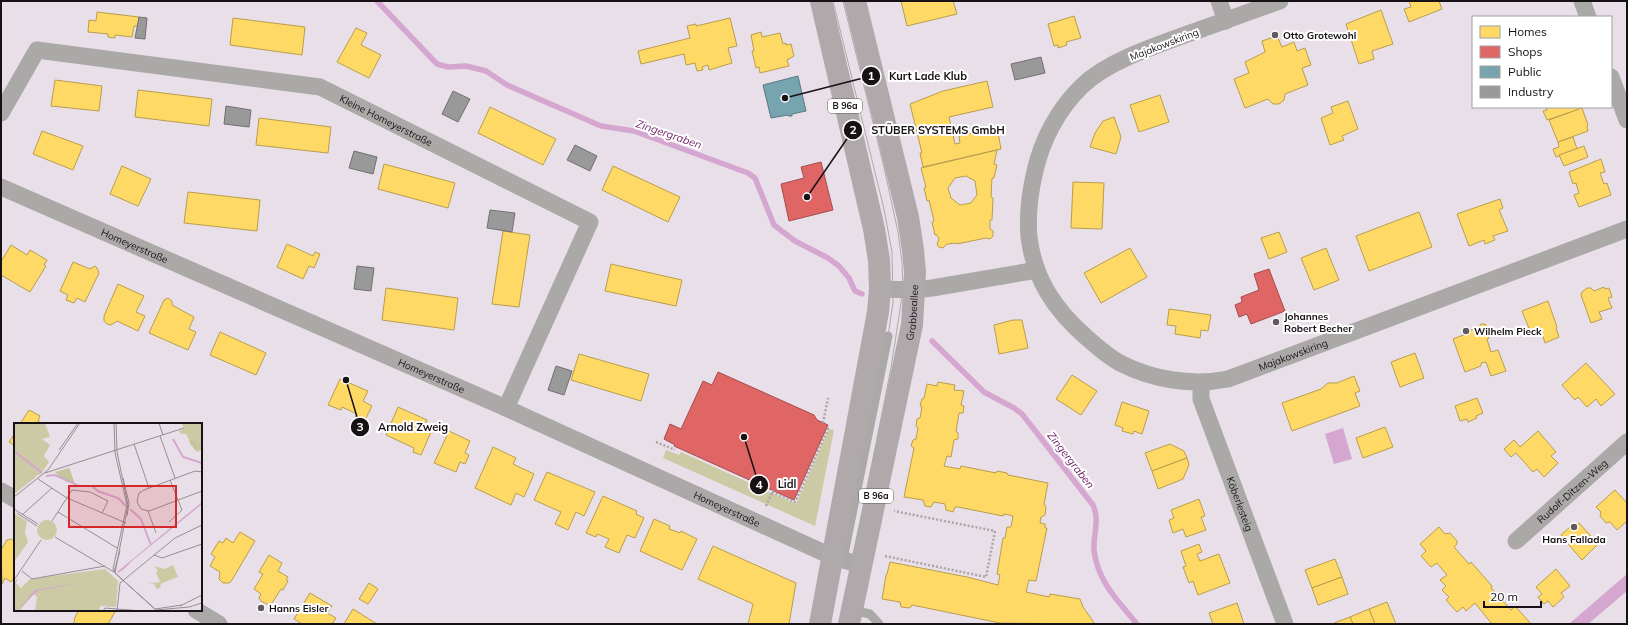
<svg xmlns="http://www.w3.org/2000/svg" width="1628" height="625" font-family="Mulish,sans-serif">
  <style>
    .green { fill: #cccaa4 }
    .water { fill: #d4a6d0 }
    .homes { fill: #ffd966; stroke: #b99d4e; fill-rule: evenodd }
    .shops { fill: #e06666; stroke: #a44c4e }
    .public { fill: #76a5af; stroke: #5a7981 }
    .industry { fill: #999; stroke: #727072 }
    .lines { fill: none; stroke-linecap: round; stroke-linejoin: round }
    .stream { stroke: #d4a6d0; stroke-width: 5.5 }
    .path { stroke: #a9a6a8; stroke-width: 2.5; stroke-dasharray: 2 2; stroke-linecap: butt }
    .lane { stroke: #aba8a8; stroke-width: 9 }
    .street { stroke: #aba8a8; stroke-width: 17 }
    .primary { stroke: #afa9ac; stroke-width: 22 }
    .tram { stroke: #aea9ac; stroke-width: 1 }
    .poi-dot { fill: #605960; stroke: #fff; stroke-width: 1.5 }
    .labels { text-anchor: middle; stroke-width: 4; stroke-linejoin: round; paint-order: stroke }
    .shield { fill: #fff; stroke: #5d585c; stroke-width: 1 }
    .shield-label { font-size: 9px; font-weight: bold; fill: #171116 }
    .poi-label { font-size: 10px; font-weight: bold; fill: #171116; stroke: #fff; text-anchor: start }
    .street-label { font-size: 10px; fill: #171116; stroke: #fff }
    .water-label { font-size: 11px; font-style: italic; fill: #71286d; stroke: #fff }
    .inset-river { fill: none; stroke: #d4a6d0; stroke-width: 2 }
    .inset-road { fill: none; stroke: #958d94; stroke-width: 1 }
    .view { fill: #d62828; fill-opacity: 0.15; stroke: #d62828; stroke-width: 2 }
    .inset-edge { fill: none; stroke: #171116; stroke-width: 2 }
    .leader { fill: none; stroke: #171116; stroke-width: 1.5 }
    .callout-dot { fill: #171116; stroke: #fff; stroke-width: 1.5 }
    .mark-label { font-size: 12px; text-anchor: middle; font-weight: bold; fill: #fff }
    .callout-label { font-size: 11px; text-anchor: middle; font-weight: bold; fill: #171116; stroke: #fff; stroke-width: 4; stroke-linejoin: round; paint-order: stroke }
  </style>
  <rect width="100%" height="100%" fill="#e9dfe8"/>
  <path class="green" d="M829 429 834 430 815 526 663 458 666 450 679 455 681 452 796 504Z"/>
  <g class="water">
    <path d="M1343 428 1352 459 1334 464 1325 434Z"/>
    <path d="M1627 574V591L1588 624H1569Z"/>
  </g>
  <g class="homes">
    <path d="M901 1H953L957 14 907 26Z"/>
    <path d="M1409 1H1439L1442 9 1409 22 1404 9 1411 7Z"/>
    <path d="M1381 10 1393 44 1372 51 1374 59 1359 64 1346 24Z"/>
    <path d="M97 12 139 17 138 26H134L132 37 115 35V38L108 37V34L88 32 89 20 96 21Z"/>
    <path d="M1074 16 1081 38 1066 42 1067 45 1058 48V45L1054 46 1048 24Z"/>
    <path d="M233 18 305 27 302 55 230 45Z"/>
    <path d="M730 18 737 46 728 48 732 63 709 70 708 65 702 67 703 70 697 71 695 63 686 65 684 54 641 64 638 51 690 38 687 26 696 24V26Z"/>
    <path d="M356 28 367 33 361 45 381 55 369 78 337 62Z"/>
    <path d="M761 32 762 37 780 33 783 44 786 43V45L791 44 794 56 787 60 789 66 760 73 759 67 756 68 752 51H754L751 35Z"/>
    <path d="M1277 36 1282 47 1294 42 1297 51 1305 48 1311 65 1302 68 1308 85 1285 94 1284 100 1279 104H1273L1268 99 1245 108 1234 79 1249 73 1245 62 1265 52 1262 41Z"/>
    <path d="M55 80 102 86 99 111 51 106Z"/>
    <path d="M987 81 993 107 949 117 955 144 960 143 959 136 997 127 1001 149 923 167 920 153H922L910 104 943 91Z"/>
    <path d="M138 90 212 99 209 126 135 117Z"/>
    <path d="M1160 95 1169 122 1139 132 1130 105Z"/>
    <path d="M1348 101 1358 129 1342 136 1344 140 1330 145 1321 118 1333 113 1331 107Z"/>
    <path d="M490 107 556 139 543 165 478 133Z"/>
    <path d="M1546 107H1583V108L1547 120 1543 111 1547 110Z"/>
    <path d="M1582 108 1588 125 1587 126 1588 131 1558 142 1549 120Z"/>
    <path d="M1114 117 1121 137 1116 154 1090 147 1095 133 1103 121Z"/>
    <path d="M259 118 331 127 328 153 256 145Z"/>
    <path d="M42 131 83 146 73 170 33 154Z"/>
    <path d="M1573 137 1577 149 1556 157 1553 149 1559 147 1558 142Z"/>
    <path d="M1584 146 1588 157 1564 166 1559 155Z"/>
    <path d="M997 150 994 164 997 165 994 178H992L991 197 993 198 992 220H990V229L993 231V236L990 239 986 238 957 244V243L947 244 943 248 939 247 937 244 939 239 937 235H935L932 222 934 221 929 200 927 201 924 188 926 187 921 168ZM966 176 975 181 977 195 971 203 960 205 951 198 948 188 955 178Z"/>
    <path d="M1601 159 1605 172 1600 173 1604 184 1607 183 1611 195 1579 207 1574 195 1579 193 1576 183 1573 184 1569 172Z"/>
    <path d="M384 164 455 183 448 208 378 189Z"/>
    <path d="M122 166 151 179 138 206 110 194Z"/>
    <path d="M613 166 680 197 668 222 602 190Z"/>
    <path d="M1073 182 1104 183 1102 229 1071 228Z"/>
    <path d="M188 192 260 200 257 231 184 223Z"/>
    <path d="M1500 199 1503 208 1499 210 1508 231 1493 236 1495 240 1485 244 1484 240 1469 246 1457 214Z"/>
    <path d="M1419 212 1432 247 1369 271 1356 236Z"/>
    <path d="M503 231 530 235 519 307 492 304Z"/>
    <path d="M1279 232 1287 252 1269 259 1261 238Z"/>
    <path d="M287 244 313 256 315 252 320 254 314 268 309 266 303 279 277 267Z"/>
    <path d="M11 245 27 255 30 250 47 260 44 265 46 266 30 292 1 275V260H2Z"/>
    <path d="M1130 248 1147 277 1101 303 1084 273Z"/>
    <path d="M1326 248 1339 280 1314 290 1301 258Z"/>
    <path d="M73 262 90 269 95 266 97 268 99 273 85 302 77 298 74 303 66 300 68 295 60 291Z"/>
    <path d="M611 264 682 280 676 306 605 291Z"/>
    <path d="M118 284 144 296 136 312 145 316 138 331 117 321 111 325 107 324 104 321V316Z"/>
    <path d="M1604 287 1605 289 1609 288 1612 297 1608 298 1612 308 1599 312 1602 319 1591 323 1581 295 1582 292 1587 288H1591L1594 291Z"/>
    <path d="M386 288 458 298 454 330 382 320Z"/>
    <path d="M168 298 172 301V305L194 317 189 329 196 332 188 350 149 333 164 300Z"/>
    <path d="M1548 301 1557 327 1556 328 1559 337 1545 343 1542 333 1532 336 1522 311Z"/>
    <path d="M1169 309 1211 315 1208 331 1201 330 1200 338 1175 334 1176 326 1167 325Z"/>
    <path d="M1013 320H1022L1028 348 999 354 994 325Z"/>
    <path d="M1481 324H1485L1487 327 1486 332 1489 338 1487 339 1491 352 1498 350 1506 371 1491 376 1486 362 1481 363V366L1465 372 1453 339 1466 334 1465 332 1478 328Z"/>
    <path d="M220 332 266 353 256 375 210 355Z"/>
    <path d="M1415 353 1424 378 1400 387 1391 362Z"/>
    <path d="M579 354 649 374 641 401 571 380Z"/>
    <path d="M1586 363 1615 394 1601 406 1596 399 1587 407 1578 397 1575 400 1562 385Z"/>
    <path d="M1072 375 1097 391 1081 415 1056 399Z"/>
    <path d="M1354 376 1360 391 1355 393 1360 406 1292 431 1282 403 1321 389 1328 383H1337Z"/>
    <path d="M340 379 368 391 363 401 372 406 364 422 355 417 357 414 342 407 341 410 328 405Z"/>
    <path d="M938 382 955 385 954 390 964 391 961 405 964 406 963 413H959L956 431 958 433V439L954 440 951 457 947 456 944 466 960 469 961 466 996 473 997 471 1007 473 1008 475 1048 483 1044 504 1046 507 1045 515 1041 517 1040 523 1045 524V528H1047L1036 581 1029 580 1026 592 1049 597 1050 594 1080 599 1083 607 1095 624 1000 623 912 605 910 608 901 607 900 602 882 599 886 575 887 574 890 562 967 577 998 585 1000 575 997 574 1003 538H1005L1007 527H1011L1013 516 1004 514 1003 516 958 507H955L953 512 946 510 945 504 934 502 931 507 925 506 923 500 904 497 914 448 911 446 913 440 916 439 918 428 916 426 917 419 920 418 922 407 920 406 922 399 924 398 927 384 937 386Z"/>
    <path d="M1477 398 1483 413 1476 416 1477 418 1468 422 1467 419 1460 421 1455 406Z"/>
    <path d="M1122 402 1149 411 1142 434 1134 431 1133 434 1122 431 1123 428 1115 425Z"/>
    <path d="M398 407 427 420 423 429 431 432 421 455 413 452 414 448 386 435Z"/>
    <path d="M29 410 40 416 38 421 42 424H20Z"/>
    <path d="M1385 427 1393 447 1363 458 1356 438Z"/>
    <path d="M449 431 470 441 465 453 469 455 465 464 460 462 456 472 434 463Z"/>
    <path d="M1538 431 1556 452 1551 456 1558 463 1544 477 1537 469 1533 472 1516 453 1511 457 1504 449 1514 440 1520 447Z"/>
    <path d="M15 433V446L9 442Z"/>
    <path d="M1170 444 1184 451 1187 458 1152 471 1145 453Z"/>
    <path d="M493 447 516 458 513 464 534 474 524 497 516 493 511 505 475 488Z"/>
    <path d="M1187 458 1189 465 1183 479 1158 489 1152 471Z"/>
    <path d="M547 472 595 492 584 516 576 512 568 530 555 524 561 512 534 500Z"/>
    <path d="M1615 490 1627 503V521L1617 530 1610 522 1606 523 1600 516 1601 512 1596 507Z"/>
    <path d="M603 496 637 511 636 514 644 518 635 538 627 535 619 553 605 547 609 539 597 534 596 537 586 533Z"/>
    <path d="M1199 499 1205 516 1201 517 1206 530 1186 537 1183 529 1173 533 1169 520 1174 518 1171 510Z"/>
    <path d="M654 519 670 526 669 529 680 533 681 531 697 539 682 570 640 551Z"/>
    <path d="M1579 523 1598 544 1582 560 1563 538 1564 537 1561 535 1570 527 1572 530Z"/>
    <path d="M1439 527 1445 534 1450 533 1457 541V544L1454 547 1469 564 1471 562 1492 586 1491 588 1511 610 1515 606 1531 624H1492L1475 603 1466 611 1463 607 1457 612 1446 600 1449 597 1442 590 1446 586 1440 580 1447 575 1437 563 1431 567 1421 556 1426 551 1420 544Z"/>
    <path d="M240 532 255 541 232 580 229 583H223L219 579 220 572 210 566 215 557 211 554 219 541 223 543 226 538 233 543Z"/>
    <path d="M11 539 15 542V576L11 582 5 578 2 584 1 550 7 540Z"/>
    <path d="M1199 544 1202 552 1197 554 1200 561 1219 554 1230 583 1198 595 1193 581 1189 583 1183 567 1186 566 1181 551Z"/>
    <path d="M713 546 796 583 789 624H748L753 604 698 579Z"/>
    <path d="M269 555 282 563 278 571 288 577 286 580 288 581 283 590 281 589 272 603 269 605 261 601 259 598 261 594 254 589 263 574 259 572Z"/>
    <path d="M1335 559 1342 577 1312 588 1305 570Z"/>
    <path d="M1556 569 1570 586 1561 593 1564 597 1553 607 1548 601 1544 604 1538 597 1542 594 1536 587Z"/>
    <path d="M1342 577 1348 594 1318 605 1312 588Z"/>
    <path d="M369 583 378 589 368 604 359 599Z"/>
    <path d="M310 593 332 606 327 613 336 618 332 624H302L294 619Z"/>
    <path d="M1387 602 1396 624H1375L1369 609Z"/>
    <path d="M1237 603 1244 624H1213L1209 613Z"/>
    <path d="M353 609 377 624H344Z"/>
    <path d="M1369 609 1375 624H1353L1350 617Z"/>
    <path d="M79 610H114L113 611 115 612 108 624H73L75 620 74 619Z"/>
    <path d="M1350 617 1353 624H1335L1334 623Z"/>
  </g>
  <g class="shops">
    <path d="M821 162 833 210 789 221 781 184 804 178 801 167Z"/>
    <path d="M1269 269 1285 311 1251 324 1247 314 1239 317 1235 305 1242 302 1241 297 1259 290 1254 274Z"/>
    <path d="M718 372 814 415 817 420 828 425 794 500 674 446 675 445 664 439 670 424 681 429 703 381 712 385Z"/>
  </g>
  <path class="public" d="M798 76 806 111 792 114V116H788V115L771 118 763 85Z"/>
  <g class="industry">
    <path d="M139 17 147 18 145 39 135 38Z"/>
    <path d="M1041 57 1045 73 1015 80 1011 64Z"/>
    <path d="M453 91 470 99 458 122 442 114Z"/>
    <path d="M226 106 251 110 249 127 224 124Z"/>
    <path d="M575 145 597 156 590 171 567 160Z"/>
    <path d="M354 151 377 157 373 174 349 168Z"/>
    <path d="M490 210 515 213 512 232 487 228Z"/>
    <path d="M357 266 374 268 371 291 354 289Z"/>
    <path d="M556 366 572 371 564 395 548 390Z"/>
  </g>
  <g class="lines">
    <g class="stream">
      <path d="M377 1 437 64 448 67 466 66 486 71 507 85 601 126 634 131 748 173 755 178 774 225 795 241 828 258 839 266 849 278 855 291 862 294"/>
      <path d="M932 341 984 392 1014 408 1022 414 1093 505C1100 521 1093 534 1094 550 1097 581 1119 602 1137 624"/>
    </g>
    <g class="path">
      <path d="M823 423 828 398"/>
      <path d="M656 442 675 450"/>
      <path d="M772 492 795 502 828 429H826"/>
      <path d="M766 506 773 490"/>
      <path d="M885 556 986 577 995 531 894 511"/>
    </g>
    <g class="lane">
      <path d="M844 554 888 336"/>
      <path d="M852 610 870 614 879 624"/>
    </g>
    <g class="street">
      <path d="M1219 1 1226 21"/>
      <path id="s1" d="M1280 1C1251 11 1222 22 1193 32 1158 45 1109 60 1082 86 1058 109 1042 140 1035 171 1030 192 1027 215 1029 237 1034 279 1055 310 1086 337 1096 346 1107 356 1120 363 1153 380 1192 386 1228 379L1627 229"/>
      <path d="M1582 1 1588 17"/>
      <path d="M1611 77 1627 120"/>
      <path id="s2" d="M1 113 37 50 320 87 590 222 506 408"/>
      <path id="s3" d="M1 187 506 408 833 557 861 565"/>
      <path d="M880 289 915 290 932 288 1037 270"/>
      <path id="s4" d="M1201 383V399L1285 624"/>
      <path d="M1 491 15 499"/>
      <path id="s5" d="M1516 541 1627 442"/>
      <path d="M196 610 219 624"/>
    </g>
    <g class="primary">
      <path d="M820 624 878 312 880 289 879 260 874 229 821 1"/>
      <path id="s6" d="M849 624 912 325 915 272 913 250 908 217 855 1"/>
    </g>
    <g class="tram">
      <path d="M833 1 884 209 892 252 893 303 888 336"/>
      <path d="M840 624 891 368 903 290 902 262 898 232 883 163 843 1"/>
    </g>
  </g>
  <g class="poi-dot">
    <circle cx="1275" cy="35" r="4"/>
    <circle cx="1276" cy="322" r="4"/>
    <circle cx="1466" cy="331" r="4"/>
    <circle cx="1574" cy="527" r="4"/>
    <circle cx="261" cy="608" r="4"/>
  </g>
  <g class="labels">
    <g class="shield">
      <rect x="828" y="99" width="34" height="14" rx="3"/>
      <rect x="859" y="489" width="34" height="14" rx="3"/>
    </g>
    <g class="shield-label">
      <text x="845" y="109">B 96a</text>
      <text x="876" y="499">B 96a</text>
    </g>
    <g class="poi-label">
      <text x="1283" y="39">Otto Grotewohl</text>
      <text x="1284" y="320">Johannes<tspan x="1284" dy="12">Robert Becher</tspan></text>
      <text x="1474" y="335">Wilhelm Pieck</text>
      <text x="1574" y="543" text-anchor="middle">Hans Fallada</text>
      <text x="269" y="612">Hanns Eisler</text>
    </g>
    <g class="street-label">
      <text transform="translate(1164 44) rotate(-21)" y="4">Majakowskiring</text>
      <text dy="4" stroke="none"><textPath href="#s2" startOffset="432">Kleine Homeyerstraße</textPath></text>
      <text dy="4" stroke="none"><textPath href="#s3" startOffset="146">Homeyerstraße</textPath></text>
      <text dy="4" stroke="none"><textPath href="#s6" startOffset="318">Grabbeallee</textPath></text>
      <text dy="4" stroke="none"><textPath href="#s1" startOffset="723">Majakowskiring</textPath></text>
      <text dy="4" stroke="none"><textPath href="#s3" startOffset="470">Homeyerstraße</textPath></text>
      <text dy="4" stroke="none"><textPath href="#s5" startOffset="75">Rudolf-Ditzen-Weg</textPath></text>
      <text dy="4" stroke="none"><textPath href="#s4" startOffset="128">Köberlesteig</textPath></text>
      <text dy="4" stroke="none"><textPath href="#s3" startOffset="794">Homeyerstraße</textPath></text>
    </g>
    <g class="water-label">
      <text transform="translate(669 134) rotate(19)" y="4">Zingergraben</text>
      <text transform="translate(1071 460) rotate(52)" y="4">Zingergraben</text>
    </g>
  </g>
  <g transform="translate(14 423)">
    <rect width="188" height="188" fill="#e9dfe8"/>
    <path d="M0 0H31L36 14 28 16 36 22 30 33 35 39 27 51 21 53 22 54 0 71ZM168 0H188V27L183 29 180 26 172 11H167L165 8 170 6ZM0 90 13 98 11 110 14 119 0 139ZM23 107a10 10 0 1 1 20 0a10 10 0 1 1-20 0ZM159 142 164 154 146 161 147 164 143 166 140 161H134L146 159 142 150 144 148 140 143 150 146ZM91 146 104 158 102 184 86 183 85 188H21L23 174 20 171 5 188H0V159L5 154 2 160 7 165 16 156Z" fill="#cccaa4"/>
    <path d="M180 16 188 23 186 26 183 27 177 22 175 18ZM55 45 56 47 61 61 51 58 41 49Z" fill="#c5c49a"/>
    <path d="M188 79V81L155 108 120 136 110 146 104 150 103 149ZM70 159 23 168 3 188 21 167Z" fill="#d4a6d0"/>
    <path class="inset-river" d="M159 16 169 34 188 40M0 28 28 50M32 53 41 52 65 63H78L84 68 104 75 112 83M116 86 127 96 137 122"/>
    <path class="inset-road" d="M100 0 101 30 113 82 99 146 101 150 142 187 175 184 188 180M102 0 103 29 114 82 101 150 141 186 168 182M145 0 149 12M146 13 161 55M120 21 135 65M45 27 64 0M188 49 181 48 130 67 125 70 123 79 127 86 135 88 188 68M31 50 170 5M109 55 115 80 113 93M24 56 53 75 112 100M0 74 34 47 66 0M0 86 24 101M134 88 142 110M44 89 103 125M3 90 23 103M8 92 38 65M38 98 58 67 76 69 94 78 88 90M155 99 168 87 156 57M41 114 100 149M140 132 148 135 188 121M8 148 18 156 91 143M100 149 106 128M0 157 27 117M166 183 188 172M89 188 91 185 128 188M103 188 106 160 161 115 188 102"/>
    <path class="view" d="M55 63H162V104H55Z"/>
    <rect width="188" height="188" class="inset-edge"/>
  </g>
  <path class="leader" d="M785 98L871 76M807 197L853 130M346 380L360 427M744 437L759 485"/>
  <g class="callout-dot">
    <circle cx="785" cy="98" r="4"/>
    <circle cx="807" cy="197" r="4"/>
    <circle cx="346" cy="380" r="4"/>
    <circle cx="744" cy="437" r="4"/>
    <circle cx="871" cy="76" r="10"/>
    <circle cx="853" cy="130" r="10"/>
    <circle cx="360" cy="427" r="10"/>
    <circle cx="759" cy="485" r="10"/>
  </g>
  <g class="mark-label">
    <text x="871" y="80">1</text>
    <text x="853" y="134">2</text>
    <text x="360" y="431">3</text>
    <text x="759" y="489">4</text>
  </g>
  <g class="callout-label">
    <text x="928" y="80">Kurt Lade Klub</text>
    <text x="938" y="134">STÜBER SYSTEMS GmbH</text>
    <text x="413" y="431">Arnold Zweig</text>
    <text x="787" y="488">Lidl</text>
  </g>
  <rect width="1628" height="625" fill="none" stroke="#171116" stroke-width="4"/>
  <rect x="1472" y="16" width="140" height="92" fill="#ffffff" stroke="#a2a0a2"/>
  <rect x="1480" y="26" width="20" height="12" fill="#ffd966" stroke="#a2a0a2"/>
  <text x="1508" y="36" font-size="12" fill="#171116">Homes</text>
  <rect x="1480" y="46" width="20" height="12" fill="#e06666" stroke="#a2a0a2"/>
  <text x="1508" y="56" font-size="12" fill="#171116">Shops</text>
  <rect x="1480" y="66" width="20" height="12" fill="#76a5af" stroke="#a2a0a2"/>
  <text x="1508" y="76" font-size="12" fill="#171116">Public</text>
  <rect x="1480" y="86" width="20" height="12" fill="#999999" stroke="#a2a0a2"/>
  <text x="1508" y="96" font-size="12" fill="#171116">Industry</text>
  <path d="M1484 601v6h57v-6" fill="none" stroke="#171116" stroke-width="2"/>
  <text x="1490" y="601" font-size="12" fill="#171116" stroke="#ffffff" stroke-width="3" paint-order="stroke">20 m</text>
</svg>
